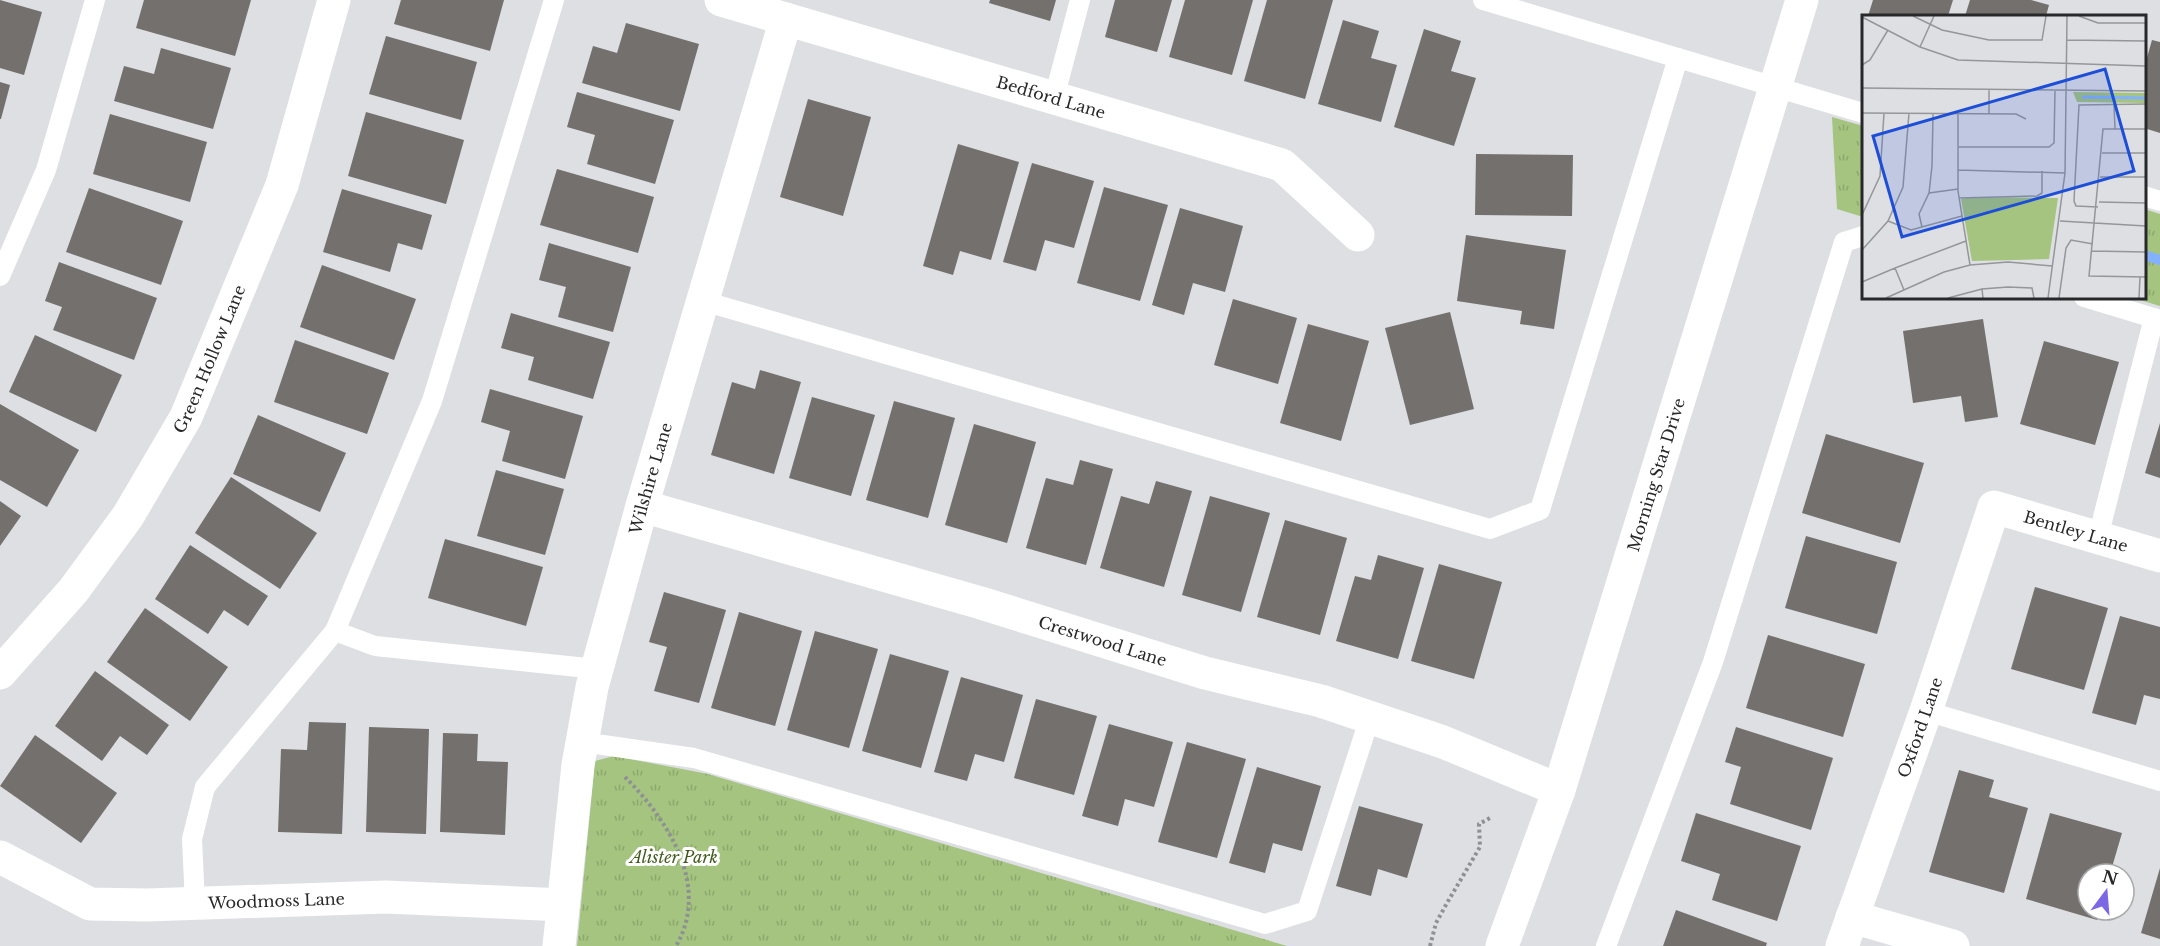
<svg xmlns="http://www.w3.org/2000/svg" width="2160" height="946" font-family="'Libre Baskerville',serif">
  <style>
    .grass { fill: url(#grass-tufts) }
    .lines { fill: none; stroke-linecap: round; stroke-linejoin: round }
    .stream { stroke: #83b1ff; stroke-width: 10 }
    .building { fill: #73706d }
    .path { stroke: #8f9094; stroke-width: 4; stroke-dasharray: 3 3; stroke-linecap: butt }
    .service { stroke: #fff; stroke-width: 20 }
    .minor { stroke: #fff; stroke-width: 33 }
    .tertiary { stroke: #fff; stroke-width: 33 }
    .labels { text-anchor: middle; stroke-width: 6; stroke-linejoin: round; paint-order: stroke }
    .street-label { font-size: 16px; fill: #28282a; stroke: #fff }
    .park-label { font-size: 16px; font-style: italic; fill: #425b1e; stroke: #fff }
    .inset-river { fill: none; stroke: #83b1ff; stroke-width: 3 }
    .inset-road { fill: none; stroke: #959699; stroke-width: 1.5 }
    .view { fill: #1d4ed8; fill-opacity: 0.15; stroke: #1d4ed8; stroke-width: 3 }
    .inset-edge { fill: none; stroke: #28282a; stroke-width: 3 }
  </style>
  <defs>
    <pattern id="grass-tufts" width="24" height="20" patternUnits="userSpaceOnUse" patternTransform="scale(1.5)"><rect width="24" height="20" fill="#a4c47f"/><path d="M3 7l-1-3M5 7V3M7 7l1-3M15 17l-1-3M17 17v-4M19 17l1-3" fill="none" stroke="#8da86e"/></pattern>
  </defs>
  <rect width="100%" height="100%" fill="#dddfe3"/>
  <g class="grass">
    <path d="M1832 117 1863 126V217L1837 209Z"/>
    <path d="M2144 209 2160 214V306L2130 297H2144Z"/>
    <path d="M614 756 708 774 1287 946H577L595 761Z"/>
  </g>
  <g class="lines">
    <path class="stream" d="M2144 255 2160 260"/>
  </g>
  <g class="building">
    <path d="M0 0 42 12 24 75 0 68Z"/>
    <path d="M144 0H251L235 56 136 28Z"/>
    <path d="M401 0H504L490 51 394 24Z"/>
    <path d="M990 0H1056L1050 21 989 3Z"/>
    <path d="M1115 0H1172L1157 52 1105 37Z"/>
    <path d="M1185 0H1253L1232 75 1169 57Z"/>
    <path d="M1267 0H1333L1305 99 1244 81Z"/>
    <path d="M1873 0H1953L1948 16H1868Z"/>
    <path d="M1970 0H2031L2049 5 2046 16H1965Z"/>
    <path d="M1343 20 1379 31 1371 58 1397 65 1381 122 1318 104Z"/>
    <path d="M626 23 699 44 680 111 582 83 593 46 617 53Z"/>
    <path d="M1424 29 1461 41 1451 71 1476 78 1454 146 1394 127Z"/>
    <path d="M386 36 477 62 461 120 369 94Z"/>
    <path d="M2152 40 2160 42V133L2144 128V68Z"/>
    <path d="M161 48 231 68 213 129 114 101 124 66 154 74Z"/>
    <path d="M0 82 10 85 1 119H0Z"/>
    <path d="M577 92 674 120 655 184 587 164 595 135 567 127Z"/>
    <path d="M808 99 871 117 843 216 780 197Z"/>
    <path d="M366 112 464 140 446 204 348 176Z"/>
    <path d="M110 114 207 142 190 202 93 174Z"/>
    <path d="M958 144 1019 162 991 260 960 251 953 275 923 266Z"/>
    <path d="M1476 154 1573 155 1572 216 1475 215Z"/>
    <path d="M1032 163 1094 181 1074 248 1045 240 1036 271 1003 262Z"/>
    <path d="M557 169 654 197 638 253 540 225Z"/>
    <path d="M1104 187 1168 205 1140 301 1077 283Z"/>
    <path d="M89 188 183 221 161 285 66 252Z"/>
    <path d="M342 189 432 215 422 250 398 243 390 272 323 252Z"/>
    <path d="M1180 208 1243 226 1225 292 1193 283 1184 315 1152 305Z"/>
    <path d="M1466 235 1566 250 1554 329 1520 324 1522 311 1457 301Z"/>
    <path d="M549 243 631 267 613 332 558 317 566 287 539 280Z"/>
    <path d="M59 262 157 298 134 360 53 330 62 307 45 301Z"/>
    <path d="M322 265 416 299 394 360 300 327Z"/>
    <path d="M1233 299 1297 318 1278 384 1214 365Z"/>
    <path d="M1450 312 1474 409 1410 425 1385 328Z"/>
    <path d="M511 313 610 342 593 399 528 380 534 357 501 348Z"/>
    <path d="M1983 319 1998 417 1965 422 1961 396 1913 403 1903 331Z"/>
    <path d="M1308 324 1369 341 1341 441 1280 423Z"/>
    <path d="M35 335 122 375 96 432 9 392Z"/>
    <path d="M295 340 389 373 367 434 274 402Z"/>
    <path d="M2044 341 2119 362 2095 445 2020 424Z"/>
    <path d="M760 370 801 382 774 474 711 455 732 382 755 389Z"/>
    <path d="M490 389 583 416 565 479 502 461 510 431 481 422Z"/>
    <path d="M812 397 875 415 851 496 789 478Z"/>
    <path d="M894 401 955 418 928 518 866 500Z"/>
    <path d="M0 404 79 450 47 507 0 480Z"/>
    <path d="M258 415 346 453 320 512 233 474Z"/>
    <path d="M2160 423V478L2145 473Z"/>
    <path d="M974 424 1036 442 1007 543 945 525Z"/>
    <path d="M1826 434 1924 463 1900 543 1802 513Z"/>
    <path d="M1080 460 1113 469 1086 565 1026 548 1046 478 1073 485Z"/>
    <path d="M496 470 564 489 545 555 477 536Z"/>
    <path d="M231 477 317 533 280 589 195 533Z"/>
    <path d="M1156 481 1192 491 1164 587 1100 568 1121 496 1149 504Z"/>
    <path d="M1210 496 1270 513 1241 612 1182 595Z"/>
    <path d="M0 501 21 516 0 546Z"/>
    <path d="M1285 520 1347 538 1320 635 1257 617Z"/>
    <path d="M1806 536 1897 562 1877 634 1785 608Z"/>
    <path d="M445 539 543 567 526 626 428 598Z"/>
    <path d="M190 545 268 596 248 626 224 610 208 634 155 599Z"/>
    <path d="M1378 555 1424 568 1398 659 1336 641 1355 576 1371 580Z"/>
    <path d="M1439 564 1502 582 1474 679 1411 661Z"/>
    <path d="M2035 587 2108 608 2084 690 2011 669Z"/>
    <path d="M664 592 726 610 699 703 654 691 667 647 649 642Z"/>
    <path d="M145 608 228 667 190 721 107 662Z"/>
    <path d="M739 612 802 631 775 726 711 708Z"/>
    <path d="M2120 616 2160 627V699L2144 695 2136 725 2092 713Z"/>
    <path d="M815 631 878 649 849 748 787 730Z"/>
    <path d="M1768 635 1865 664 1843 737 1746 708Z"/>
    <path d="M890 654 949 671 921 768 862 751Z"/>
    <path d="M95 671 169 725 147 755 120 736 102 761 55 726Z"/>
    <path d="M961 677 1023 695 1004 762 975 754 967 781 934 772Z"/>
    <path d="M1036 699 1097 716 1074 795 1014 778Z"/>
    <path d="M309 722 346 723 342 834 278 832 281 749 307 750Z"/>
    <path d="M1109 724 1173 742 1154 807 1125 799 1118 826 1082 816Z"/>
    <path d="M369 727 429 729 426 834 366 832Z"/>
    <path d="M1736 727 1833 758 1811 830 1730 804 1741 767 1725 762Z"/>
    <path d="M443 733 478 734 477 761 508 762 505 835 440 832Z"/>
    <path d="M35 735 117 793 81 843 0 786Z"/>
    <path d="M1187 742 1246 759 1217 858 1158 842Z"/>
    <path d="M1257 767 1321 786 1302 851 1273 843 1265 873 1229 863Z"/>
    <path d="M1959 770 1994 780 1989 797 2028 808 2004 893 1929 872Z"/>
    <path d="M1359 806 1423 824 1407 878 1378 869 1371 896 1336 886Z"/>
    <path d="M1696 813 1801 846 1777 921 1712 900 1720 874 1681 861Z"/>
    <path d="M2050 813 2122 833 2110 874H2088V910H2100L2097 920 2026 899Z"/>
    <path d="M2160 868V939L2141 933Z"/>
    <path d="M1676 910 1767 943 1766 946H1663Z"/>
  </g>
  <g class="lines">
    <g class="path">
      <path d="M625 777C668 820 711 886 676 946"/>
      <path d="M1430 946 1436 923 1447 903 1480 847 1479 824 1490 818"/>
    </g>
    <g class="service">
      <path d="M1483 0 1863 113"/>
      <path d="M1054 98 1080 0"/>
      <path d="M2144 196 2160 201"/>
      <path d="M0 276 46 170 95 0"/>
      <path d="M2084 297 2160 320"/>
      <path d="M703 301 1490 529 1540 510 1678 58"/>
      <path d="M2098 537 2154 318"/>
      <path d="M335 631 375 646 597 669"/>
      <path d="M1926 711 2160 781"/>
      <path d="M582 742 694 758 1265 924 1307 911 1370 717"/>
      <path d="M195 904 192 839 205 787 335 631 432 401 554 0"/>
      <path d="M1606 946 1713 662 1844 242 1863 236"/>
    </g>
    <g class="minor">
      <path id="s1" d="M721 0 1282 165 1358 235"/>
      <path id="s2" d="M642 506 981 603 1205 673 1321 701 1443 742 1559 790"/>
      <path id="s3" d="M0 673 73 591 128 516 186 417 282 185 334 0"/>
      <path id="s4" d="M0 857 90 904 147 905 386 897 563 905"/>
      <path d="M1852 917 1953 946"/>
      <path id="s5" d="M559 946 578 765 592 687 642 506 786 19"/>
      <path id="s6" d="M1842 946 1926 711 1994 507 2160 556"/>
    </g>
    <path class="tertiary" id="s7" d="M1502 946 1559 790 1802 0"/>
  </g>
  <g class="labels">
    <g class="street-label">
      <text dy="6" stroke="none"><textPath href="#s1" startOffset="344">Bedford Lane</textPath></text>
      <text dy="6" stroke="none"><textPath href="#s3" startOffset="380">Green Hollow Lane</textPath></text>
      <text dy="6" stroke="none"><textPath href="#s7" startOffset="496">Morning Star Drive</textPath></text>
      <text dy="6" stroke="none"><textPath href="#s5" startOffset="478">Wilshire Lane</textPath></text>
      <text dy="6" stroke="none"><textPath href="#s6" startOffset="550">Bentley Lane</textPath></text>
      <text dy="6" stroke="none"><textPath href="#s2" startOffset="480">Crestwood Lane</textPath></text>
      <text dy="6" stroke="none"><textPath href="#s6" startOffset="232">Oxford Lane</textPath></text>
      <text dy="6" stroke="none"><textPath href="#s4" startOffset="288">Woodmoss Lane</textPath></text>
    </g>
    <g class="park-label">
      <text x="674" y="863">Alister Park</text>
    </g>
  </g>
  <g transform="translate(1862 15)">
    <rect width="284" height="284" fill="#dddfe3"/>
    <path d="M211 77 283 78V88L215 87ZM111 182 196 183 187 244 110 246 99 184Z" fill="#a4c47f"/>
    <path d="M161 190 179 196 170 223 174 230 170 234 147 219Z" fill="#a4c47f"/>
    <path class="inset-river" d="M220 82 284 83"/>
    <path class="inset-road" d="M51 1 80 15 127 25H180L184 1M217 1 236 8H284M0 2 58 32 96 45 284 51M205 25 284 26M58 32 72 1M0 50 8 45 26 15M0 73 284 76M127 75V99M252 89 253 114M0 98 154 99 164 104M96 99V176L108 250M284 114H241L227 261 284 262M96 132H187L192 128 193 76M240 138H284M96 155 203 158M238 162H284M67 178 96 174M97 183 175 181 180 178V156M237 187 284 188M236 192 214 191 212 186 217 90 284 89M0 200 18 161 22 98M26 206 49 215 100 201M198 206 284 211M60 212 57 199 67 178 70 151 71 99M0 235 26 206 41 172 47 98M230 236 284 237M33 253 104 226M0 267 33 253 42 275M24 283 82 257 108 250 146 247 190 251M86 283 120 274M121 283 120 274 146 272 170 273 172 283M186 283 203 158 205 1M197 283 204 233 209 225 231 229M277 283 278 262"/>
    <path class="view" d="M243 54 272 156 40 222 11 121Z"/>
    <rect width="284" height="284" class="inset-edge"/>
  </g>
  <g transform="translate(2106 892) rotate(16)"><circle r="28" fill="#ffffff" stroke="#a9a9aa" stroke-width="1.5"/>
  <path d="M0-4.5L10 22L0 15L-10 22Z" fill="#7c68e4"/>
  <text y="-9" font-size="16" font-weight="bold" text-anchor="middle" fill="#28282a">N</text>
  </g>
</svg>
